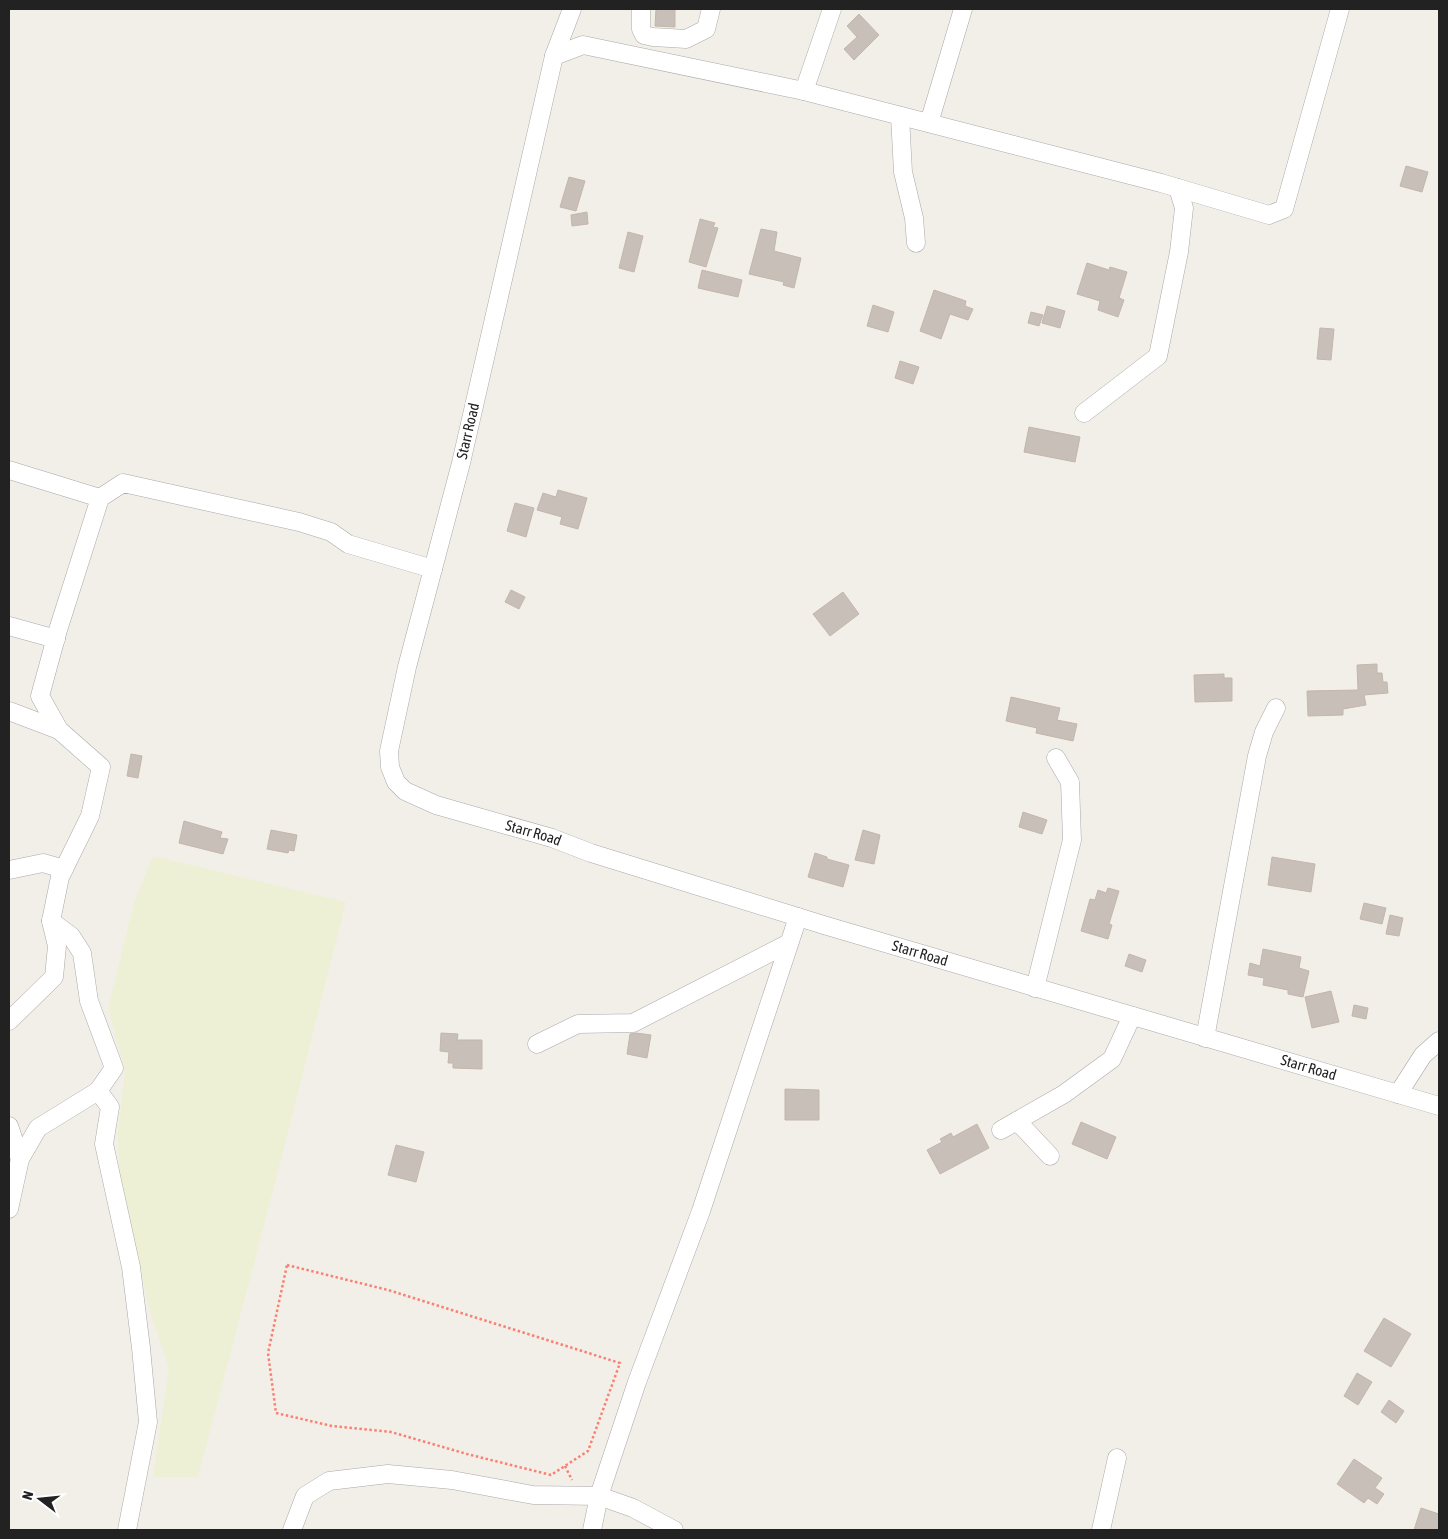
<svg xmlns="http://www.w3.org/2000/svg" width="1448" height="1539" font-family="'Asap Condensed',sans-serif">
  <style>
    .farmland { fill: #eef0d5 }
    .building { fill: #c7bfb8; stroke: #c4b6ab }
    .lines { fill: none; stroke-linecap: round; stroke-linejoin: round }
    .minor-casing { stroke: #a9a9a9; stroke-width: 19 }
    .path { stroke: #fa8072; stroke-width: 2.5; stroke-dasharray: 2.5 2.5; stroke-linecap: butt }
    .minor { stroke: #fff; stroke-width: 18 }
    .labels { text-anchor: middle; stroke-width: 5; stroke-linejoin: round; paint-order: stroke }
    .street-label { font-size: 15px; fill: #222; stroke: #fff }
  </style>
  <rect width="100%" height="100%" fill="#f2efe9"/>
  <path class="farmland" d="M153 856 346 902 274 1187 198 1477H153L169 1368 150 1312 119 1174 118 1132 125 1070 108 1008 134 903Z"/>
  <g class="building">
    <path d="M656 9H675V27L655 26Z"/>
    <path d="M859 14 879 35 854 60 844 49 857 37 847 26Z"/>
    <path d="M1406 166 1428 172 1422 192 1400 186Z"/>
    <path d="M569 177 585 181 576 211 560 207Z"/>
    <path d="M587 212 588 224 572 226 571 215Z"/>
    <path d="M700 219 715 223 713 227 718 228 706 267 689 262Z"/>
    <path d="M761 229 777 232 774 251 801 258 794 288 783 285 784 282 749 274Z"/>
    <path d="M628 232 643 236 634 272 619 268Z"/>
    <path d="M1087 263 1109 270 1110 267 1127 272 1119 298 1124 300 1118 317 1098 310 1100 301 1077 294Z"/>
    <path d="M702 270 742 280 738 297 698 288Z"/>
    <path d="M934 290 966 301 965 306 973 309 968 320 950 314 941 339 920 331Z"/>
    <path d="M873 305 894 312 888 332 867 326Z"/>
    <path d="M1047 306 1065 311 1060 328 1042 323Z"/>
    <path d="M1031 312 1043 315 1039 326 1028 323Z"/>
    <path d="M1320 328 1334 329 1331 360 1317 359Z"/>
    <path d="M900 361 919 367 913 384 895 378Z"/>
    <path d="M1029 427 1080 437 1075 462 1024 452Z"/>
    <path d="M558 490 587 498 578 529 560 524 562 517 537 510 543 493 556 497Z"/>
    <path d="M515 503 534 508 526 537 507 531Z"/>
    <path d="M511 590 525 597 519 609 505 602Z"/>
    <path d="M843 592 859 614 830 636 813 614Z"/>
    <path d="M1377 664V673H1382L1383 682H1387L1388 693 1364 695 1366 705 1343 709V715L1308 716 1307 691 1358 690 1357 665Z"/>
    <path d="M1224 674V678H1232V701L1195 702 1194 675Z"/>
    <path d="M1011 697 1060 708 1057 720 1077 724 1073 741 1036 733 1037 728 1006 721Z"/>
    <path d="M131 754 142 756 138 778 127 776Z"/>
    <path d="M1023 812 1047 820 1042 834 1019 827Z"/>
    <path d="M184 821 222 832 220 838 228 839 223 854 179 843Z"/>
    <path d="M271 830 297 835 294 851 289 850 288 853 267 849Z"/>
    <path d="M863 830 880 835 874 864 855 860Z"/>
    <path d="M815 853 827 857V859L849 865 843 887 808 877Z"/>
    <path d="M1272 857 1315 864 1311 892 1268 885Z"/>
    <path d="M1108 888 1119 891 1109 924 1112 925 1108 939 1081 931 1090 899 1095 900 1098 890 1106 893Z"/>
    <path d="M1364 903 1386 908 1382 924 1360 919Z"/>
    <path d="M1390 915 1403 918 1399 936 1386 934Z"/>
    <path d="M1263 949 1301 957 1299 968 1309 971 1303 997 1288 994V990L1263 985 1264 978 1248 975 1250 963 1260 966Z"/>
    <path d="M1129 954 1146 960 1142 972 1125 966Z"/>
    <path d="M1331 991 1339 1022 1312 1028 1305 997Z"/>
    <path d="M1354 1005 1368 1008 1366 1019 1352 1016Z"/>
    <path d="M441 1033 458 1034 457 1040H482V1069L453 1068V1063H448L449 1052 440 1051Z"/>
    <path d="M636 1033 651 1035 647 1058 627 1054 630 1034Z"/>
    <path d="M785 1089 819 1090V1120H785Z"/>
    <path d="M1081 1122 1116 1137 1107 1159 1072 1144Z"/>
    <path d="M977 1124 989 1148 940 1174 927 1150 942 1142 940 1139 951 1133 953 1137Z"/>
    <path d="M396 1145 424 1152 416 1182 388 1175Z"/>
    <path d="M1384 1318 1411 1334 1391 1367 1364 1351Z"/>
    <path d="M1357 1373 1372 1382 1358 1405 1344 1396Z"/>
    <path d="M1389 1400 1404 1411 1396 1423 1381 1412Z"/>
    <path d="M1354 1459 1382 1478 1375 1488 1384 1494 1377 1504 1368 1498 1364 1503 1337 1484Z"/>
    <path d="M1421 1508 1439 1514V1530H1414Z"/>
  </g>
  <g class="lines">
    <g class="minor-casing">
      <g id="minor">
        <path id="s1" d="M572 9 554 56 461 463 407 667 389 751 390 767 396 782 405 791 436 805 552 838 591 853 827 926 1439 1106"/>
        <path d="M641 9V29L644 35 653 37 686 39 706 29 711 9"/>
        <path d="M554 56 583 45 804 91 1161 183 1269 215 1284 209 1340 9"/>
        <path d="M804 91 832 9"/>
        <path d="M900 116 903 172 914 218 916 243"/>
        <path d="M929 123 963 9"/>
        <path d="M1084 413 1158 356 1179 252 1184 208 1178 188"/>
        <path d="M9 470 100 498"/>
        <path d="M9 626 56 639"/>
        <path d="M9 711 59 730"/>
        <path d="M9 870 43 863 64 869"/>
        <path d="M51 921 71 936 82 953 89 1001 114 1068 98 1091"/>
        <path d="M1035 988 1072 840 1070 782 1056 758"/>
        <path d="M9 1021 54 977 57 946 51 921 60 877 90 816 101 767 59 730 40 696 58 630 100 498 123 483 299 522 331 532 348 544 433 569"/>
        <path d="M1205 1038 1257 756 1264 732 1276 708"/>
        <path d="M537 1044 578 1024 633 1023 789 943"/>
        <path d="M1398 1094 1423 1055 1439 1041"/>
        <path d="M1017 1121 1050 1156"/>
        <path d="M9 1126 20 1159 38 1128 98 1091 110 1107 104 1144 131 1267 141 1348 148 1422 127 1530"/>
        <path d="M1001 1130 1064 1094 1112 1059 1132 1016"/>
        <path d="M9 1209 20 1159"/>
        <path d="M292 1530 305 1496 329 1481 388 1474 452 1480 533 1495 599 1496 637 1382 701 1211 798 917"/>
        <path d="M592 1530 599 1496 633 1508 674 1530"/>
        <path d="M1101 1530 1117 1458"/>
      </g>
    </g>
    <g class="path">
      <path d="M287 1265 388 1290 620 1363 588 1451 551 1475 467 1454 391 1432 332 1426 276 1413 268 1353Z"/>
      <path d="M565 1466 572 1480"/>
    </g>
    <use href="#minor" class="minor"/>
  </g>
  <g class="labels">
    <g class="street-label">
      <text transform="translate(468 431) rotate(-77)" y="5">Starr Road</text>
      <text dy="5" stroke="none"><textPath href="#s1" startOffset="945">Starr Road</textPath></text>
      <text dy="5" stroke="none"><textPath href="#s1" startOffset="1350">Starr Road</textPath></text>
      <text dy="5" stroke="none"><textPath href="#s1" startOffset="1755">Starr Road</textPath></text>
    </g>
  </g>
  <rect width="1448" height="1539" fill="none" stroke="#222222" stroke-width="20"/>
  <g transform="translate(40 1499) rotate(286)" stroke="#ffffff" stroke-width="4" paint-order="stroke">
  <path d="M0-4L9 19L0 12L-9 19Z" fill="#222222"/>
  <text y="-8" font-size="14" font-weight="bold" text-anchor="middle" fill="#222222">N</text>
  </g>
</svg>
